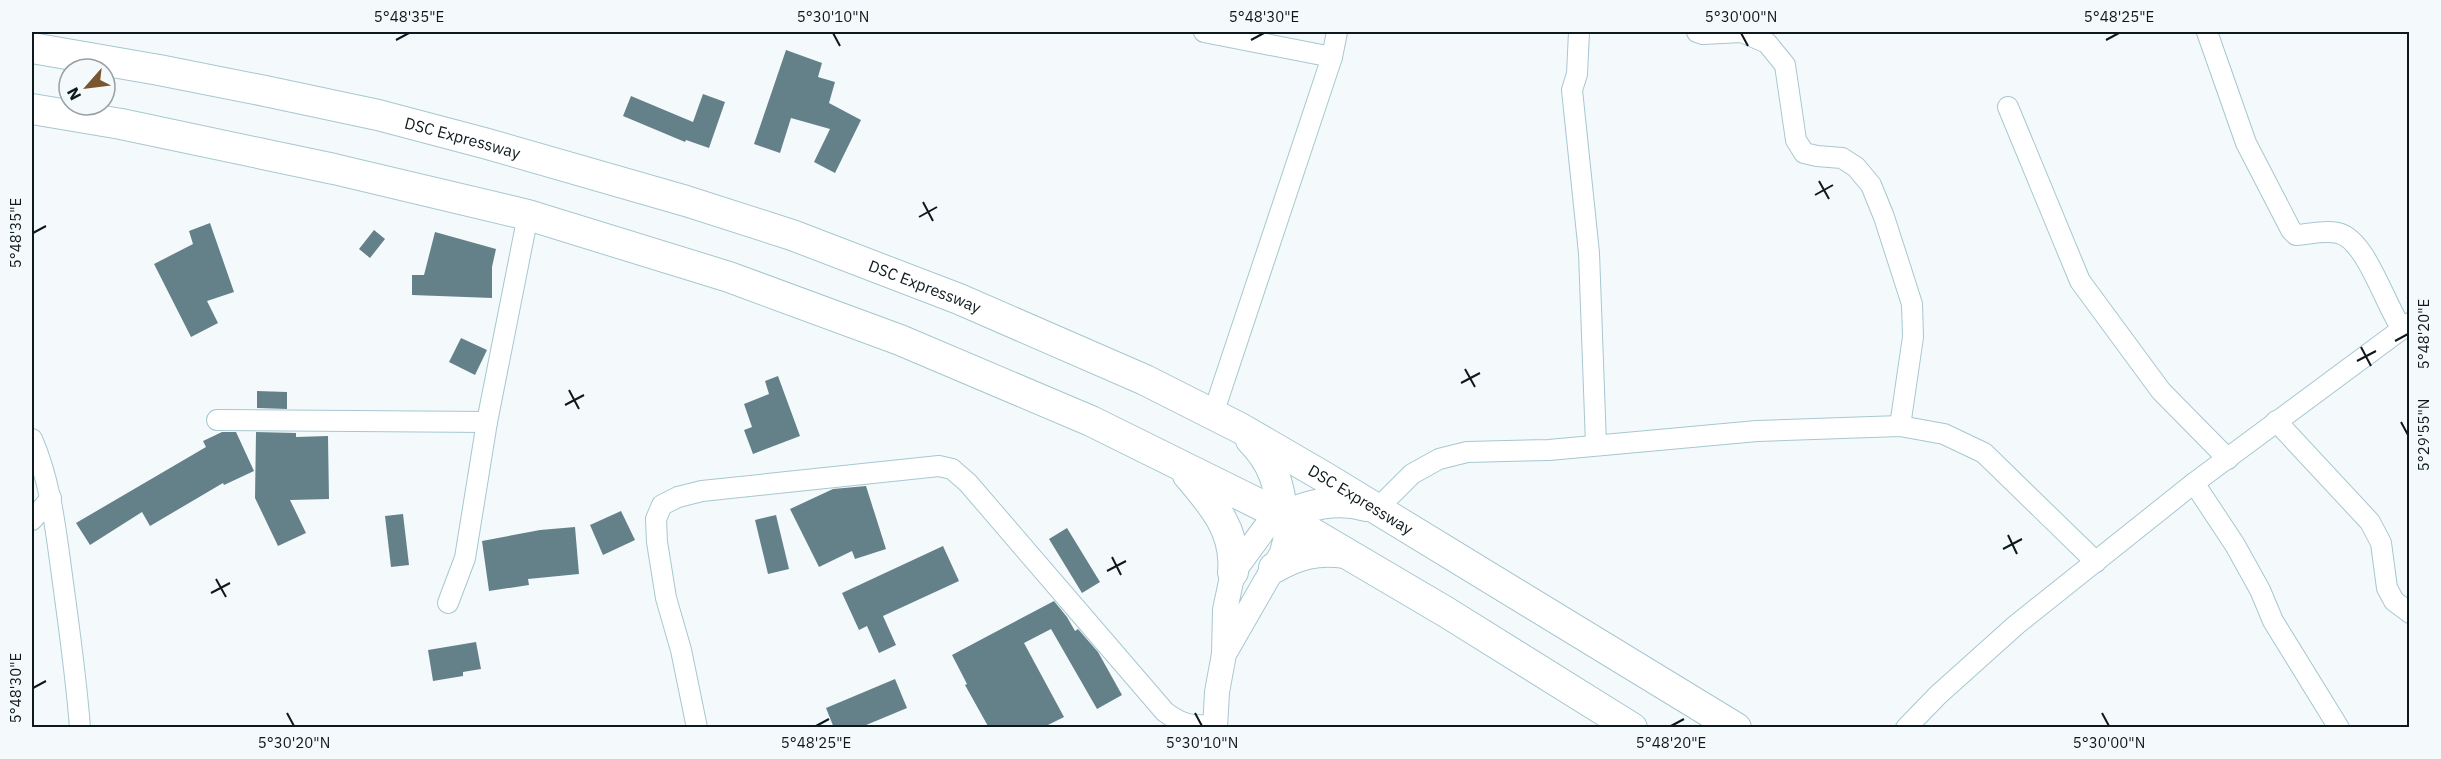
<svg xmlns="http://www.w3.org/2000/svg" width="2441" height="759" font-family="'IBM Plex Sans',sans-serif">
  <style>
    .building { fill: #64818a }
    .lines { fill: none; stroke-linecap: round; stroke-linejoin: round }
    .minor-casing { stroke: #a7c7d0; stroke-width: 22 }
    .tertiary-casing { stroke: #a7c7d0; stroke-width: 26 }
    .primary-casing { stroke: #a7c7d0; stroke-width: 32 }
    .minor { stroke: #fff; stroke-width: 20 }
    .tertiary { stroke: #fff; stroke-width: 24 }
    .primary { stroke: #fff; stroke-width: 30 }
    .ticks { fill: none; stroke: #0d191c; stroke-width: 2 }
    .labels { text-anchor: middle; stroke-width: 5; stroke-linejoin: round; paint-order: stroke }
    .street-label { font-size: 16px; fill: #0d191c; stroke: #f4fafc }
    .neatline { fill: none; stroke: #0d191c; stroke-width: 2 }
    .ticks-label { font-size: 15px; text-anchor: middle; fill: #0d191c }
  </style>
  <rect width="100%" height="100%" fill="#f4fafc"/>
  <g class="building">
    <path d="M786 50 822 63 818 77 835 82 829 103 861 120 835 173 814 162 830 129 791 118 780 153 754 144Z"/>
    <path d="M703 94 725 102 709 148 686 140 685 142 623 116 631 96 693 122Z"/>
    <path d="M210 223 234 292 207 301 218 323 191 337 154 264 193 244 189 231Z"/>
    <path d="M374 230 385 239 370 258 359 249Z"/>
    <path d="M435 232 496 249 492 267V298L412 295V275H424Z"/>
    <path d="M461 338 487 350 475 375 449 362Z"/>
    <path d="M778 376 800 436 753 454 744 430 752 427 744 404 769 394 765 381Z"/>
    <path d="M257 391 287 392V409L257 408Z"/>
    <path d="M222 432H236L254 471 224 485 223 483 150 526 142 512 90 545 76 523 206 447 203 441Z"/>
    <path d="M256 432 296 433V437L328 436 329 499 290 500 306 533 278 546 255 498Z"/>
    <path d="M866 486 886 549 855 559 852 551 819 567 790 509 833 489Z"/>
    <path d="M621 511 635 540 603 555 590 525Z"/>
    <path d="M403 514 409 565 391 567 385 516Z"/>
    <path d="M776 515 789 569 768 574 755 520Z"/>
    <path d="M575 527 579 574 528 579 529 585 489 591 482 541 540 530Z"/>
    <path d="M1067 528 1100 582 1082 593 1049 539Z"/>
    <path d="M943 546 959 581 883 616 896 645 879 653 867 626 859 630 842 593Z"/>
    <path d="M1054 601 1067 617 1075 631 1078 629 1098 652 1122 695 1097 709 1051 629 1024 643 1064 717 1042 728H989L965 685 967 684 952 655Z"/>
    <path d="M476 642 481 669 463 672V676L433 681 428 650Z"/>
    <path d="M895 679 907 708 859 728H834L826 708Z"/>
  </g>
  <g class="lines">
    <g class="minor-casing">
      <g id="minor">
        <path d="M1204 32 1332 57"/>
        <path d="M1579 32 1577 74 1572 90 1589 253 1596 444"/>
        <path d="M1697 32 1703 34 1742 32 1767 43 1785 65 1796 140 1804 153 1817 156 1842 158 1856 167 1871 185 1884 217 1912 304 1913 337 1900 426"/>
        <path d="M2207 32 2246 143 2291 230 2296 235C2310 234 2324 230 2338 233 2366 239 2385 305 2402 329"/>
        <path d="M2008 107 2080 281 2161 391 2228 459"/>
        <path d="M1213 414 1332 57 1337 32"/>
        <path d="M217 420 487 422"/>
        <path d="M2276 421 2370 522 2381 543 2387 588 2394 601 2410 613"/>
        <path d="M32 439C50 480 55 524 61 568 68 621 76 674 80 728"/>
        <path d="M2194 483 2235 545 2260 590 2273 621 2339 728"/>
        <path d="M1377 509 1412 474 1439 459 1467 452 1549 450 1757 431 1900 426 1944 434 1984 453 2096 562"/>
        <path d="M32 520 51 498"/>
        <path d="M448 603 465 558 487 422 528 215"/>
        <path d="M697 728 681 650 666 598 657 542 656 519 662 505 678 497 702 491 939 466 952 469 968 483 1165 712C1184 726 1192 726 1215 725"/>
        <path d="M1906 728 1938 695 2016 625 2194 483 2410 323"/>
      </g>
    </g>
    <g class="tertiary-casing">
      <path id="tertiary" d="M1215 728 1217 692 1224 654 1225 610 1233 572 1268 524 1283 516 1286 537 1282 553 1224 654"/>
    </g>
    <g class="primary-casing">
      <g id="primary">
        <path id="s1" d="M32 48 159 70 265 91 378 115 484 143 686 201 792 235 959 299 1145 380 1240 428 1326 478 1736 728"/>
        <path d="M32 109 121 124 334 169 528 215 729 277 900 340 1091 421 1283 516 1446 612 1632 728"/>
        <path d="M1251 440C1274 463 1279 485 1283 516 1309 505 1337 497 1366 506"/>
        <path d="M1188 475C1213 504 1237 532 1233 572"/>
        <path d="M1274 568C1297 554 1318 549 1345 553"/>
      </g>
    </g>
    <use href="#minor" class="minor"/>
    <use href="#tertiary" class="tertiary"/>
    <use href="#primary" class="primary"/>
  </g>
  <path class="ticks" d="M833 33 840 46M1741 33 1748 46M396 40 409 33M1251 40 1264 33M2106 40 2119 33M1819 181 1829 199M1815 195 1833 185M923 202 933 221M919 217 937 207M33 233 46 226M2395 341 2408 334M2361 347 2371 366M2357 361 2376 351M1465 369 1475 387M1461 383 1480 373M569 390 579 409M565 405 584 395M2401 422 2408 435M2008 535 2017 554M2003 549 2022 539M1112 557 1121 575M1107 571 1126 561M216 579 226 597M211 593 230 583M33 688 46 681M287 713 294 726M1195 713 1202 726M2102 713 2109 726M816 726 829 719M1671 726 1684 719"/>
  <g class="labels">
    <g class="street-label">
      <text dy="6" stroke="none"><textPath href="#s1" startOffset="440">DSC Expressway</textPath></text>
      <text dy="6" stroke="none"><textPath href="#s1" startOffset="926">DSC Expressway</textPath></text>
      <text dy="6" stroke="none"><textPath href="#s1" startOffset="1412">DSC Expressway</textPath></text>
    </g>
  </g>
  <rect width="2441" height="759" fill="none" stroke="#f4fafc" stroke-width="66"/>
  <g transform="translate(87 87) rotate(242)"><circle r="28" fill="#f4fafc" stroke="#98a0a2" stroke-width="1.5"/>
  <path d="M0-4.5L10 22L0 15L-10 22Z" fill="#79562f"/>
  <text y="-9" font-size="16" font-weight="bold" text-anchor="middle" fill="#0d191c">N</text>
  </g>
  <rect x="33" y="33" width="2375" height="693" class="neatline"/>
  <g class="ticks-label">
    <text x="409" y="22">5°48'35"E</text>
    <text x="833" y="22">5°30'10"N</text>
    <text x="1264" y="22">5°48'30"E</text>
    <text x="1741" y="22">5°30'00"N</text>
    <text x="2119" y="22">5°48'25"E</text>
    <text transform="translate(16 233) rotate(-90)" y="5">5°48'35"E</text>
    <text transform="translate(2424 334) rotate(-90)" y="5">5°48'20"E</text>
    <text transform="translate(2424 435) rotate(-90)" y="5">5°29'55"N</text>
    <text transform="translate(16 688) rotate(-90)" y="5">5°48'30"E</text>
    <text x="294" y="748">5°30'20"N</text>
    <text x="816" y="748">5°48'25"E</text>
    <text x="1202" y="748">5°30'10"N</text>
    <text x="1671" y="748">5°48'20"E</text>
    <text x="2109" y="748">5°30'00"N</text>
  </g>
</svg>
